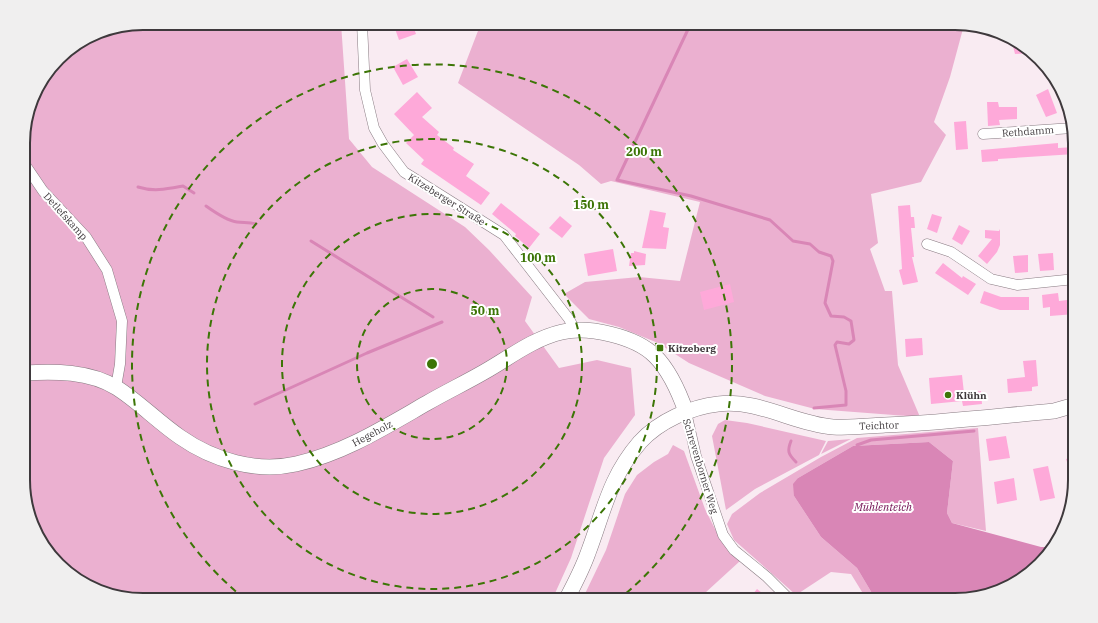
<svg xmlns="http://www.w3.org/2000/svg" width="1098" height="623" font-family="'IBM Plex Serif',serif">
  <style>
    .green { fill: #ebb0d0 }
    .water { fill: #d986b6 }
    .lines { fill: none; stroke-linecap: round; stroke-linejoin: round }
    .stream { stroke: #d986b6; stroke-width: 3 }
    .building { fill: #fea9d9 }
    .street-casing { stroke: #887b82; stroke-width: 11 }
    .secondary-casing { stroke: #887b82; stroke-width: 16 }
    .street { stroke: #fff; stroke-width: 10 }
    .secondary { stroke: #fff; stroke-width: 15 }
    .ring { fill: none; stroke: #3c7506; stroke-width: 2; stroke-dasharray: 7 5 }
    .poi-dot { fill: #3c7506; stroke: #fff; stroke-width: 1.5 }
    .labels { text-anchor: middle; stroke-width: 4; stroke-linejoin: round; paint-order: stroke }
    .street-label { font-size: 10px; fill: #3e393c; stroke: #fff }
    .poi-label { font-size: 10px; font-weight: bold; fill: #3e393c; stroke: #fff; text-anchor: start }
    .water-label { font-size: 11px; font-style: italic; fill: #721053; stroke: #fff }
    .rim { fill: none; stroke: #3e393c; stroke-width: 2 }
    .centre { fill: #3c7506; stroke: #fff; stroke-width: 2 }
    .ring-label { font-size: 12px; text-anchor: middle; font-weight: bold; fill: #3c7506; stroke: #fff; stroke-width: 4; stroke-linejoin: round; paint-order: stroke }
  </style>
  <rect width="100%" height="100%" fill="#f9ebf2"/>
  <g class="green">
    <path d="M143 23H341L349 139 372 167 465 227 489 250 532 297 525 321 559 368 597 360 631 368 635 415 604 458 571 558 552 600H142L83 584 43 547 24 496V127L35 89 64 53 97 32Z"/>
    <path d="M481 23H956L964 25 950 77 934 122 946 135 921 182 871 194 878 243 870 249 885 291H892L898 365 920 417 815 409 765 396 689 363 658 343 619 327 589 319 564 294 585 282 639 277 680 281 700 202 611 181 601 184 579 165 458 83Z"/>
    <path d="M725 420 747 423 826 441 819 455 755 489 726 510 712 436 718 424Z"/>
    <path d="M978 428 986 531 952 523 947 513 953 461 929 442 853 446 798 478 794 496 821 537 857 568 876 600H867L851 574 831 572 796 595 734 540 727 524 732 514 760 493 821 457 857 438Z"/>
    <path d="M851 439 821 454 828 441Z"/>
    <path d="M673 445 684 451 705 509 717 533 740 561 705 593 708 600H582L606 550 625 494 637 475 654 462 668 454Z"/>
  </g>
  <path class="water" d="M929 442 953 461 947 513 952 523 1041 547H1052L1015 584 963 600H876L857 568 821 537 794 496 793 484 798 478 853 446Z"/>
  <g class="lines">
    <g class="stream">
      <path d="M691 23 617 180 691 196 770 220 793 241 810 244 819 252 831 256 833 261 825 303 831 316 844 317 851 321 854 340 849 344 837 342 835 345 846 391V405L814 408"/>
      <path d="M138 187C154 192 167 189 183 186L194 193"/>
      <path d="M206 206C213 211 228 221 237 222 243 223 249 222 256 224"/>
      <path d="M311 241 433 317"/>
      <path d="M255 404 367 353 442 322"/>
      <path d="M791 441C787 451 788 454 796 462"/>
      <path d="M857 445 871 440 974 431"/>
    </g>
  </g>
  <g class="building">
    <path d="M393 23H412L416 34 399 40Z"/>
    <path d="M1011 38 1015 39 1030 53 1015 54Z"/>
    <path d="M407 59 418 77 403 85 393 67Z"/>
    <path d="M1048 89 1057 113 1046 117 1036 95Z"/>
    <path d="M417 92 432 108 422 117 439 132 437 135 454 148 453 150 474 164 466 176 490 193 481 205 421 164 424 160 406 143 414 135 394 114Z"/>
    <path d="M987 102H998L999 107H1017V119L999 120 1000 125 988 126Z"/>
    <path d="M966 121 968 149 956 150 954 122Z"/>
    <path d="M1058 143V148L1075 147V154L998 159V161L982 162 981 150Z"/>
    <path d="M501 203 540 234 529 248 515 236 516 234 492 214Z"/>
    <path d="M910 205 911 217H914L915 228H911L914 257H912L918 282 903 285 899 270 902 269 898 206Z"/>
    <path d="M650 210 666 213 663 227 669 228 666 249 642 248Z"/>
    <path d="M932 214 942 217 937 233 927 229Z"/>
    <path d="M560 216 572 226 562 238 549 228Z"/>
    <path d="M959 225 970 231 962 245 952 239Z"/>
    <path d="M1000 229V245L997 252 987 264 978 256 992 239 985 238V230L999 231Z"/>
    <path d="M613 249 617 271 588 276 584 254Z"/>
    <path d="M634 251 646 254 645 265 629 266 631 253H634Z"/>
    <path d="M1053 253 1054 270 1040 271 1038 254Z"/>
    <path d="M1028 255V272L1015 273 1013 256Z"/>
    <path d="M943 263 962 278 963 276 976 284 968 295 935 273Z"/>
    <path d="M730 284 734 302 704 310 700 292Z"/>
    <path d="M984 291 1001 297H1029V310H1000L980 303Z"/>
    <path d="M1058 293 1059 301 1075 299V314L1050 316V307L1043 308 1042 295Z"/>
    <path d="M922 338 923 355 906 357 905 339Z"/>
    <path d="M1036 360 1038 386 1032 387V391L1008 393 1007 379 1025 377 1023 361Z"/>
    <path d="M962 375 964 393 981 391 982 404 963 406 962 401 931 404 929 378Z"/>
    <path d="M1006 436 1010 458 989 461 986 439Z"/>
    <path d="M1075 456V480H1073L1066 459Z"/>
    <path d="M1048 466 1055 498 1040 501 1033 469Z"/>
    <path d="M1014 478 1017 500 997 504 994 482Z"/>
    <path d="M757 589 771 600H748Z"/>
  </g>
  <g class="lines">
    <g class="street-casing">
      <g id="street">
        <path d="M362 23 365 90 374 128 383 144 404 172 504 235 569 319 575 330"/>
        <path d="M983 134 1073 128"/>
        <path d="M24 163 43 191 86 237 107 270 122 321 120 364 116 387"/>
        <path d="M927 244 951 252 991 279 1017 285 1075 279"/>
        <path d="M686 412 696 456 723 535 734 550 767 577 790 600"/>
      </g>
    </g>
    <g class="secondary-casing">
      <g id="secondary">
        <path d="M24 373C54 371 90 371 117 388 139 402 158 422 180 437 213 460 256 473 296 464 344 453 385 427 427 403 446 392 465 383 484 372 509 358 532 339 562 332 588 326 635 336 655 356 670 371 679 392 686 412"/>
        <path d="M566 600C574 585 582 570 588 553 604 511 609 478 640 442 659 421 691 407 718 404 759 399 794 424 833 427 850 428 868 426 885 425 941 423 998 416 1054 411L1075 405"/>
      </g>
    </g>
    <use href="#street" class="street"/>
    <use href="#secondary" class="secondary"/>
  </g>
  <g class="ring">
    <circle cx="432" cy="364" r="75"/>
    <circle cx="432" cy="364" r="150"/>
    <circle cx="432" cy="364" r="225"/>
    <path d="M245 599A300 300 0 1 1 619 599"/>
  </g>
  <g class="poi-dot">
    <rect x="656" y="344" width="8" height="8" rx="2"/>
    <circle cx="948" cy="395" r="4"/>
  </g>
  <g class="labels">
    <g class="street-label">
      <text transform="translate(1028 131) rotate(-4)" y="4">Rethdamm</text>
      <text transform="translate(447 199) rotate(32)" y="4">Kitzeberger Straße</text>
      <text transform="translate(66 216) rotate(48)" y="4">Detlefskamp</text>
      <text transform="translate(879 425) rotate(-2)" y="4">Teichtor</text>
      <text transform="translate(372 433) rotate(-28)" y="4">Hegeholz</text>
      <text transform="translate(701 466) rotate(73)" y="4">Schrevenborner Weg</text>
    </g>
    <g class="poi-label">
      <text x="668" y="352">Kitzeberg</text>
      <text x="956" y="399">Klühn</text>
    </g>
    <g class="water-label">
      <text x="883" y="511">Mühlenteich</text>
    </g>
  </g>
  <path d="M0 0H1098V623H0ZM143 30H955A113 113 0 0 1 1068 143V480A113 113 0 0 1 955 593H143A113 113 0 0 1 30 480V143A113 113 0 0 1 143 30Z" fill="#f0efef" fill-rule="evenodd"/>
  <path class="rim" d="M143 30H955A113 113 0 0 1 1068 143V480A113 113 0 0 1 955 593H143A113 113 0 0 1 30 480V143A113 113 0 0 1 143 30Z"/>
  <circle cx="432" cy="364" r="6" class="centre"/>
  <g class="ring-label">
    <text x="644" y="156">200 m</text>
    <text x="591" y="209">150 m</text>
    <text x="538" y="262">100 m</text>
    <text x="485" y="315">50 m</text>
  </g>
</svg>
